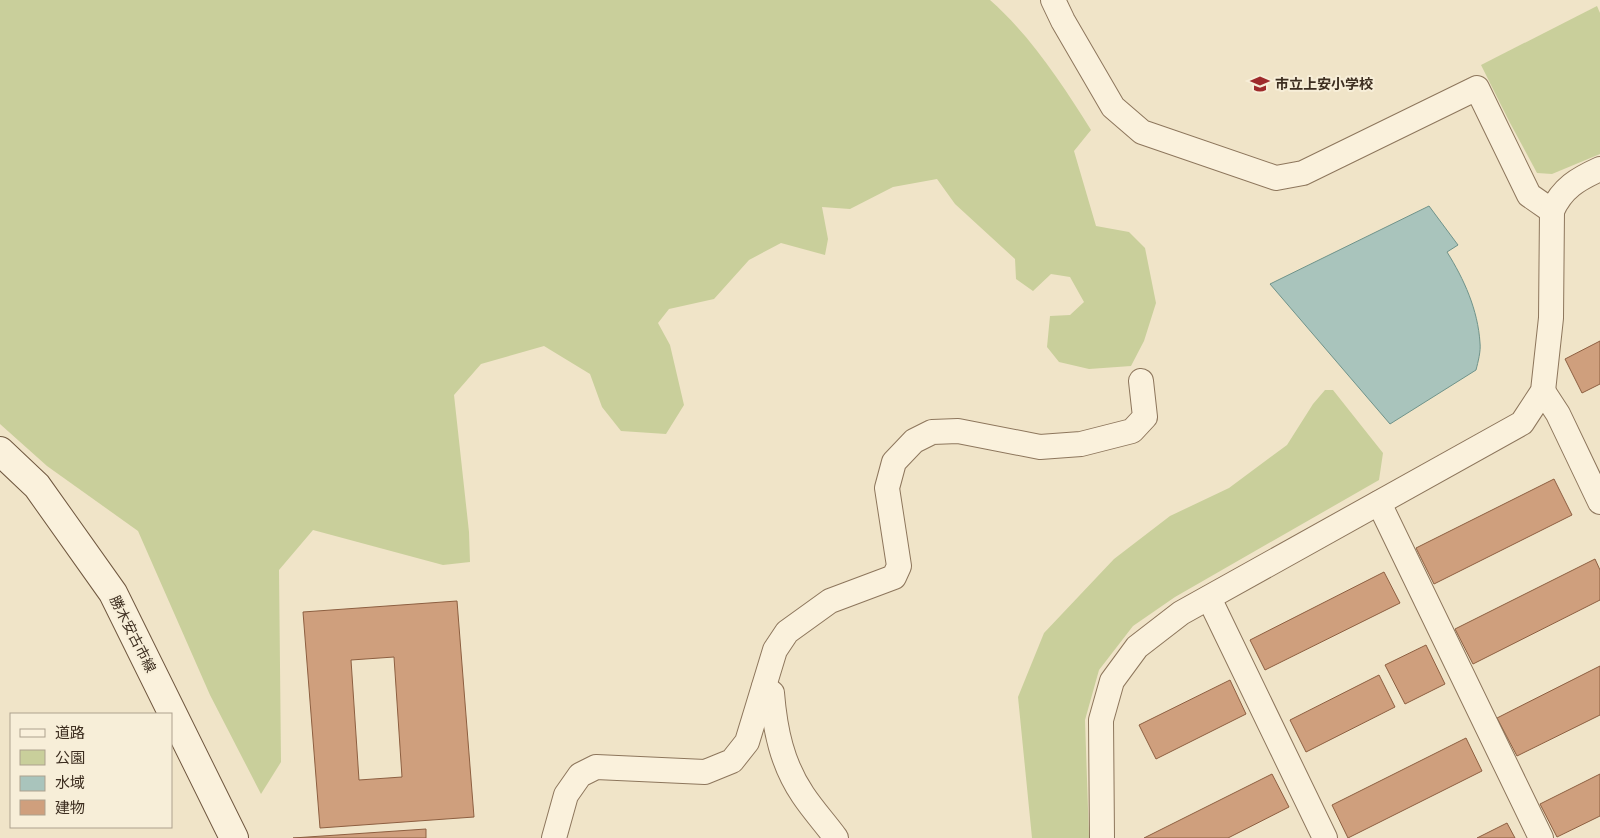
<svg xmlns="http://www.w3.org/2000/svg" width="1600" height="838" font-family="'Times New Roman','Noto Sans JP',serif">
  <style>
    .green { fill: #c9cf9b }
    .water { fill: #a9c4bc; stroke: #6f938a }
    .building { fill: #cf9f7d; stroke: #8d5f41; fill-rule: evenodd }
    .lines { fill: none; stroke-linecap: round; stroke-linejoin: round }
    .minor-casing { stroke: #8d765c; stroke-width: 26 }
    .secondary-casing { stroke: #6f573f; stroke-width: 30 }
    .minor { stroke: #faf1dc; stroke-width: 24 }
    .secondary { stroke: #faf1dc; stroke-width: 28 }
    .labels { text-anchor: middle; stroke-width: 4; stroke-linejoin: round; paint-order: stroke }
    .poi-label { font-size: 14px; font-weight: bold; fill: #3d2e20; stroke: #f7eed8; text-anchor: start }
    .street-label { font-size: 14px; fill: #3d2e20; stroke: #f7eed8 }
  </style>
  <rect width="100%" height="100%" fill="#f0e4c8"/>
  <g class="green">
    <path d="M0 0H990C1030 35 1063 85 1091 130L1074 151 1096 226 1129 232 1145 248 1156 303 1144 341 1131 366 1089 369 1059 362 1047 347 1050 316 1070 315 1084 302 1070 277 1051 274 1033 291 1016 279 1015 259 955 204 937 179 893 187 850 209 822 207 828 239 825 255 781 243 749 260 714 299 669 309 658 323 670 345 684 405 666 434 621 431 602 407 590 374 544 346 481 364 454 395 469 532 470 562 443 565 313 530 279 570 281 762 261 794 210 695 138 531 47 466 0 424Z"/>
    <path d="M1597 6 1600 13V154L1552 174 1537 173 1509 121 1481 65Z"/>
    <path d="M1325 390H1333L1383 453 1379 480 1175 597 1133 626 1099 670 1085 720 1089 838H1032L1018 697 1044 633 1114 559 1170 516 1229 488 1287 445 1313 404Z"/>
  </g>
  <path class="water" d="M1429 206 1458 245 1447 252C1464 279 1478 310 1480 343 1481 351 1478 362 1476 370L1390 424 1270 284Z"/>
  <g class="building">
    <path d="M1600 341V384L1582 393 1565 359Z"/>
    <path d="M1554 479 1572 515 1434 584 1416 548Z"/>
    <path d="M1595 559 1600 570V600L1473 664 1455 629Z"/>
    <path d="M1384 572 1400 603 1265 670 1250 640Z"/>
    <path d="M457 601 474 817 320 828 303 612ZM394 657 402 777 359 780 351 660Z"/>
    <path d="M1426 645 1445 684 1405 704 1385 665Z"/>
    <path d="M1600 666V715L1517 756 1497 718Z"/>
    <path d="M1379 675 1395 707 1306 752 1290 720Z"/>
    <path d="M1230 680 1246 714 1156 759 1139 725Z"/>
    <path d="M1466 738 1482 771 1348 838 1332 805Z"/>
    <path d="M1272 774 1289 807 1228 838H1144Z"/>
    <path d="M1600 774V816L1557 837 1540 804Z"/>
    <path d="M1507 823 1515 838H1477Z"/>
    <path d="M426 829V838H293Z"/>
  </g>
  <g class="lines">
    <g class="minor-casing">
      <g id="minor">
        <path d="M1053 0 1063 21 1113 107 1142 132 1276 178 1303 173 1477 88 1529 195 1552 211"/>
        <path d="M1543 391 1558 414 1600 502"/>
        <path d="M1379 503 1541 838"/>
        <path d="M1209 598 1325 838"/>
        <path d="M764 687 772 693C775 730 782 764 803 795 813 810 825 823 836 838"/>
        <path d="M554 838 566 795 580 775 596 767 705 772 732 761 747 742 775 650 787 632 830 601 894 577 899 566 887 488 894 462 914 441 932 432 958 431 1040 447 1081 444 1132 431 1145 417 1141 381"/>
        <path d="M1102 838 1101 720 1112 681 1137 647 1181 613 1522 423 1543 391 1551 318 1552 211C1562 188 1578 179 1600 169"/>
      </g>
    </g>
    <g class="secondary-casing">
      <path id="secondary" d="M0 451 37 486 113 593 234 838"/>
    </g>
    <use href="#minor" class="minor"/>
    <use href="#secondary" class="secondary"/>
  </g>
  <defs>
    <g id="school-bare" transform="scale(1.5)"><path d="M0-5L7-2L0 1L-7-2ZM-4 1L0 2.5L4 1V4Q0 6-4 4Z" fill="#9e2a2b" stroke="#f7eed8" stroke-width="2.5" paint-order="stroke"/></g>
  </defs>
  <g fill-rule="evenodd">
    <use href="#school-bare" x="1260" y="84"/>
  </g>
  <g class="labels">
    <g class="poi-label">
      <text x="1275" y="89">市立上安小学校</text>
    </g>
    <g class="street-label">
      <text transform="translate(133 634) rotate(63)" y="5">勝木安古市線</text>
    </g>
  </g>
  <rect x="10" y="713" width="162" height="115" fill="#f7eed8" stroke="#ada18e"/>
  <rect x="20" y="729" width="25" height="8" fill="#faf1dc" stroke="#ada18e"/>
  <text x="55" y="738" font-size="15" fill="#3d2e20">道路</text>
  <rect x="20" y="750" width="25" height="15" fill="#c9cf9b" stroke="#ada18e"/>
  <text x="55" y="763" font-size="15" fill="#3d2e20">公園</text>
  <rect x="20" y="776" width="25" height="15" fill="#a9c4bc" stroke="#ada18e"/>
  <text x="55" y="788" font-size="15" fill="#3d2e20">水域</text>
  <rect x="20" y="800" width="25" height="15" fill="#cf9f7d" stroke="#ada18e"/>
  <text x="55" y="813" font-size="15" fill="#3d2e20">建物</text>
</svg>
